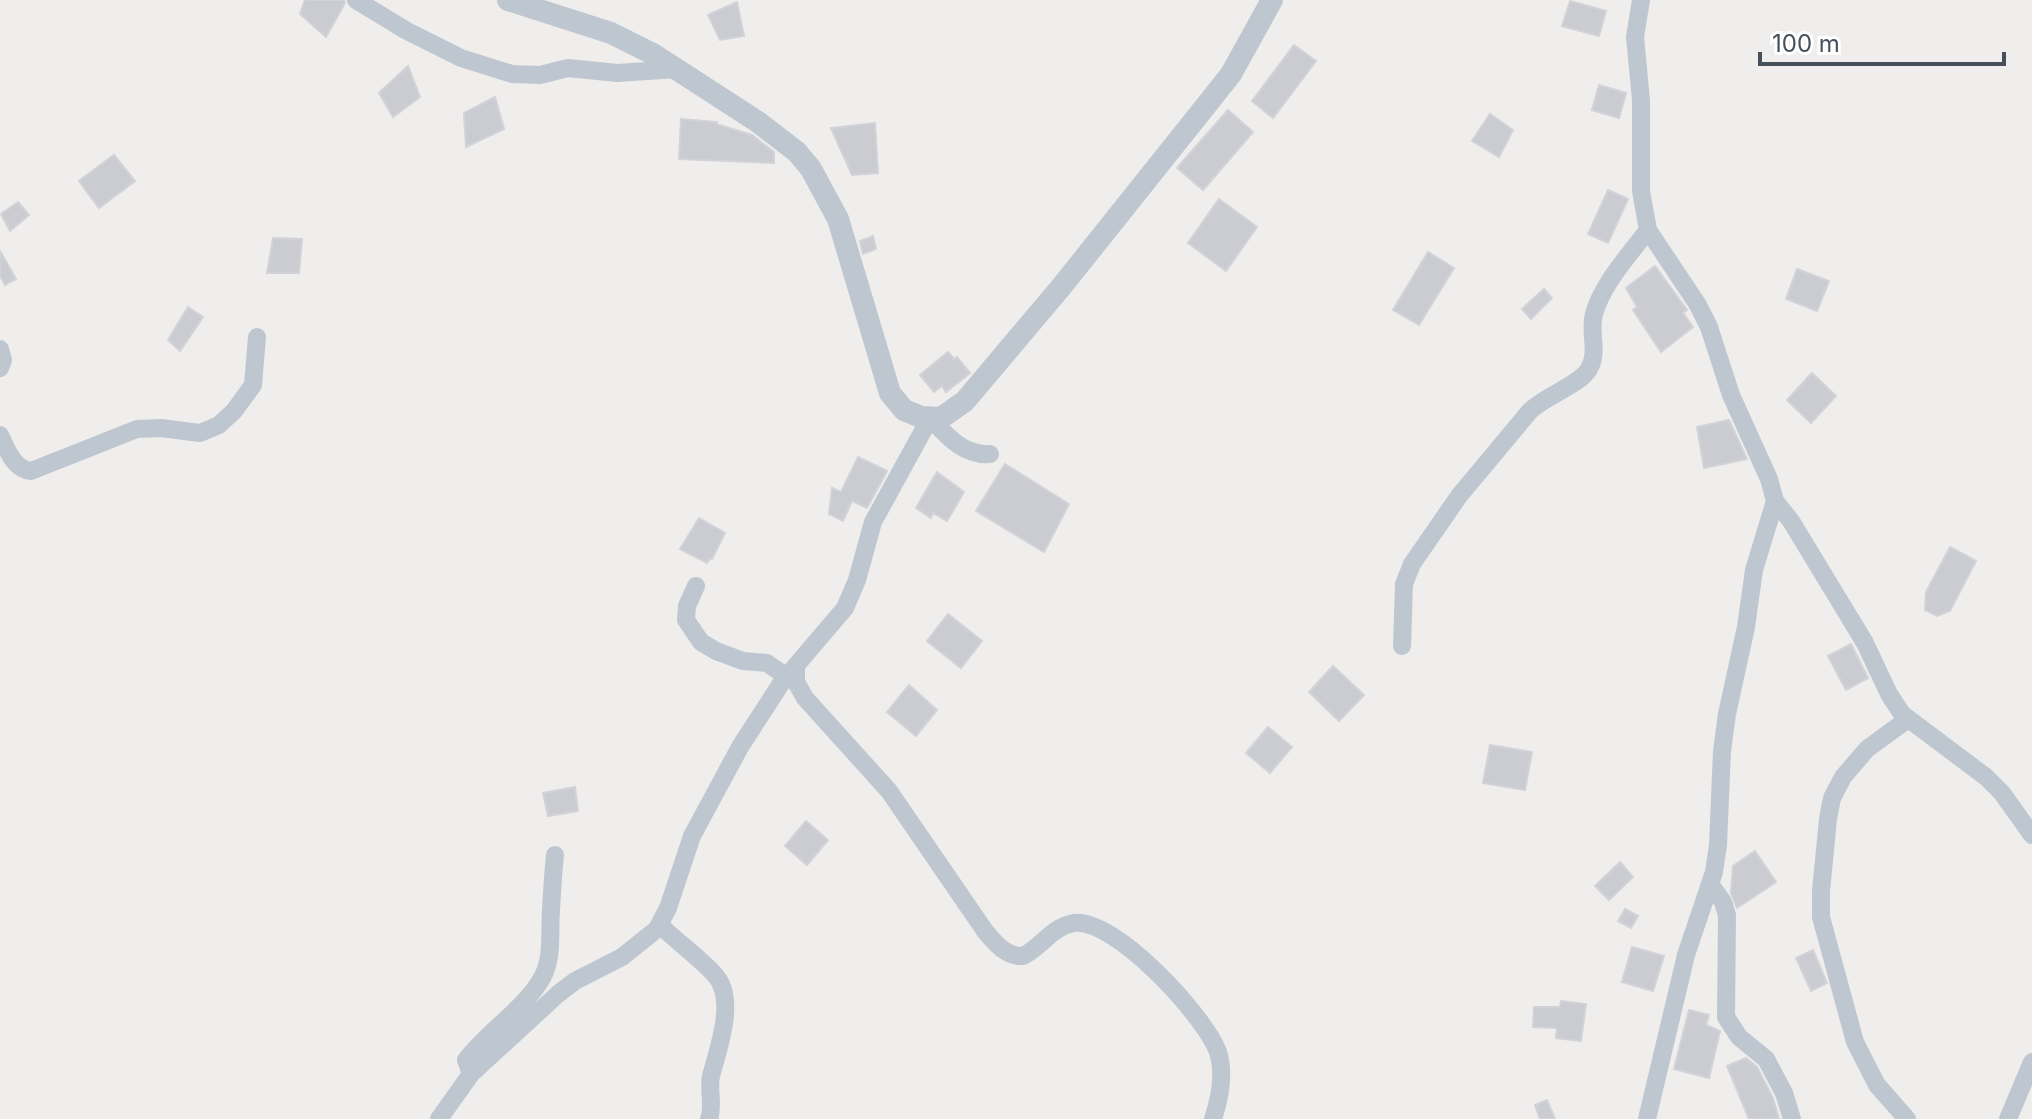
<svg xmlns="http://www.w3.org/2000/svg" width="2032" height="1119" font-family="Inter,sans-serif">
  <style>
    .building { fill: #caccd2; stroke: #d1d3d8; stroke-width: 2 }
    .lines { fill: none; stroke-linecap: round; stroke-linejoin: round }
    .minor { stroke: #bec7cf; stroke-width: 18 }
    .tertiary { stroke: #bec7cf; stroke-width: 22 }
  </style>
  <rect width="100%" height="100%" fill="#f0eded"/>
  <g class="building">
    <path d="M305 0H344L345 3 326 37 300 14Z"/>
    <path d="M1570 1 1606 11 1599 36 1562 26Z"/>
    <path d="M737 2 744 36 720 40 708 15Z"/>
    <path d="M1294 45 1316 61 1273 118 1252 101Z"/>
    <path d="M408 66 420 97 393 117 379 93Z"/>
    <path d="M1599 85 1626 93 1619 118 1592 110Z"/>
    <path d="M495 97 504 129 466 147 464 113Z"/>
    <path d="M1228 110 1253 132 1203 190 1177 168Z"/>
    <path d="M1490 114 1513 130 1499 157 1472 141Z"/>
    <path d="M681 119 717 122 716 124 752 135 774 152V163L679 159Z"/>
    <path d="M875 123 878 173 852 175 831 128Z"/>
    <path d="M114 155 135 181 99 208 79 181Z"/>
    <path d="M1608 190 1628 199 1608 243 1588 234Z"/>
    <path d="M1219 199 1257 227 1226 271 1188 243Z"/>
    <path d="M18 202 29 215 10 231 1 214Z"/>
    <path d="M873 236 876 249 863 254 860 241Z"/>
    <path d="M273 238 302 239 299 273H267Z"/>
    <path d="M0 251 16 279 5 285 0 276Z"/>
    <path d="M1428 252 1454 268 1419 325 1393 310Z"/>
    <path d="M1655 266 1687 310 1683 313 1693 327 1661 352 1633 310 1637 307 1626 288Z"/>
    <path d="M1797 269 1829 281 1817 311 1786 299Z"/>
    <path d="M1544 289 1552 298 1531 319 1522 309Z"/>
    <path d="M188 307 203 317 180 351 168 340Z"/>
    <path d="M948 352 954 359 957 357 970 373 946 392 942 386 934 392 920 375Z"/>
    <path d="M1812 373 1836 396 1811 423 1787 400Z"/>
    <path d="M1729 420 1747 459 1704 468 1697 427Z"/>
    <path d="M858 457 887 471 867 508 852 501 843 521 829 514 832 488 841 492Z"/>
    <path d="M1005 464 1069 504 1044 552 976 511Z"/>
    <path d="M937 472 964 492 947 521 933 513 931 518 916 508Z"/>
    <path d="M699 518 725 533 712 559 710 558 707 563 680 549Z"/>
    <path d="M1950 547 1976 561 1950 611 1937 616 1925 610 1926 592Z"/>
    <path d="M948 614 982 641 961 668 927 641Z"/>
    <path d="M1851 644 1868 678 1846 690 1828 656Z"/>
    <path d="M1333 666 1364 695 1339 721 1309 692Z"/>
    <path d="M909 685 937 710 916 736 887 712Z"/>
    <path d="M1268 727 1292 747 1270 773 1246 753Z"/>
    <path d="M1490 745 1532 752 1525 790 1483 783Z"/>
    <path d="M575 787 578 811 548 816 543 793Z"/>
    <path d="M806 821 828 840 807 865 785 846Z"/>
    <path d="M1755 851 1776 882 1737 908 1731 893 1733 866Z"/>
    <path d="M1620 862 1633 877 1609 900 1595 886Z"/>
    <path d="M1625 909 1638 916 1631 928 1618 921Z"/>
    <path d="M1632 947 1664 956 1653 991 1622 982Z"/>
    <path d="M1813 950 1827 983 1811 991 1796 958Z"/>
    <path d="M1561 1001 1586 1004 1581 1041 1556 1038 1557 1028 1533 1027 1534 1007H1560Z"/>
    <path d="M1689 1010 1709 1015 1706 1025 1720 1031 1709 1078 1674 1069Z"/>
    <path d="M1746 1058 1757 1067 1773 1098 1779 1119H1749L1727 1066Z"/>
    <path d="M1547 1100 1555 1119H1540L1535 1105Z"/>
  </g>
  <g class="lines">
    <g class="minor">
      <path d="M356 0 407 31 461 58 512 74 540 75 568 68 617 73 678 69"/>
      <path d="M1641 0 1635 37 1641 100V191L1648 230 1698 305 1709 327 1731 395 1769 479 1775 501 1754 570 1746 627 1727 714 1722 751 1718 845 1714 872 1686 955 1647 1119"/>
      <path d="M0 349 3 360 0 368"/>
      <path d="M0 435C7 449 13 469 31 471L137 429 161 428 200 433 219 425 234 411 253 385 257 337"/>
      <path d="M1775 501 1791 521 1865 643 1889 694 1902 714 1986 777 2002 793 2032 835"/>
      <path d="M696 586 687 606 686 620 701 642 716 651 743 661 767 663 787 677"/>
      <path d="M1402 646 1404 584 1412 564 1459 496 1529 412C1544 396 1580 385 1589 369 1599 352 1589 332 1594 314 1602 284 1630 254 1648 230"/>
      <path d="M796 666V682L805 698 889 791 985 931C995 943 1006 957 1023 956 1042 947 1051 927 1074 923 1115 918 1205 1016 1218 1052 1225 1074 1220 1098 1213 1119"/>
      <path d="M1710 884 1723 902 1727 915 1726 1017 1739 1037 1766 1059 1784 1093 1792 1119"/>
      <path d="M660 925C676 941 701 959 715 975 737 999 718 1049 711 1076 708 1090 714 1106 709 1119"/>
      <path d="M471 1074 466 1060C487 1032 519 1013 539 983 554 961 549 936 551 911 552 892 553 873 555 855"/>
      <path d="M439 1119 471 1074 558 994 575 981 622 957 657 929 668 908 692 836 740 747 782 682 845 608 857 580 873 522 930 418C947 436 964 456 990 454"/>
      <path d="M1907 1119 1877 1085 1855 1042 1821 917V891L1828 819 1832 798 1843 777 1867 749 1908 719"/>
      <path d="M2008 1119 2032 1062"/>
    </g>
    <path class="tertiary" d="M508 0 611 33 653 54 758 122 797 152 811 169 838 219 890 393 904 410 921 417 941 418 965 401 1062 286 1212 98 1231 74 1272 0"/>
  </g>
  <path d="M1760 52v12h244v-12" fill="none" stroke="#46505a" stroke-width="4"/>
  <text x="1772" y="52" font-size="24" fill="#46505a" stroke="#ffffff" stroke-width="6" paint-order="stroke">100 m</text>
</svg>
